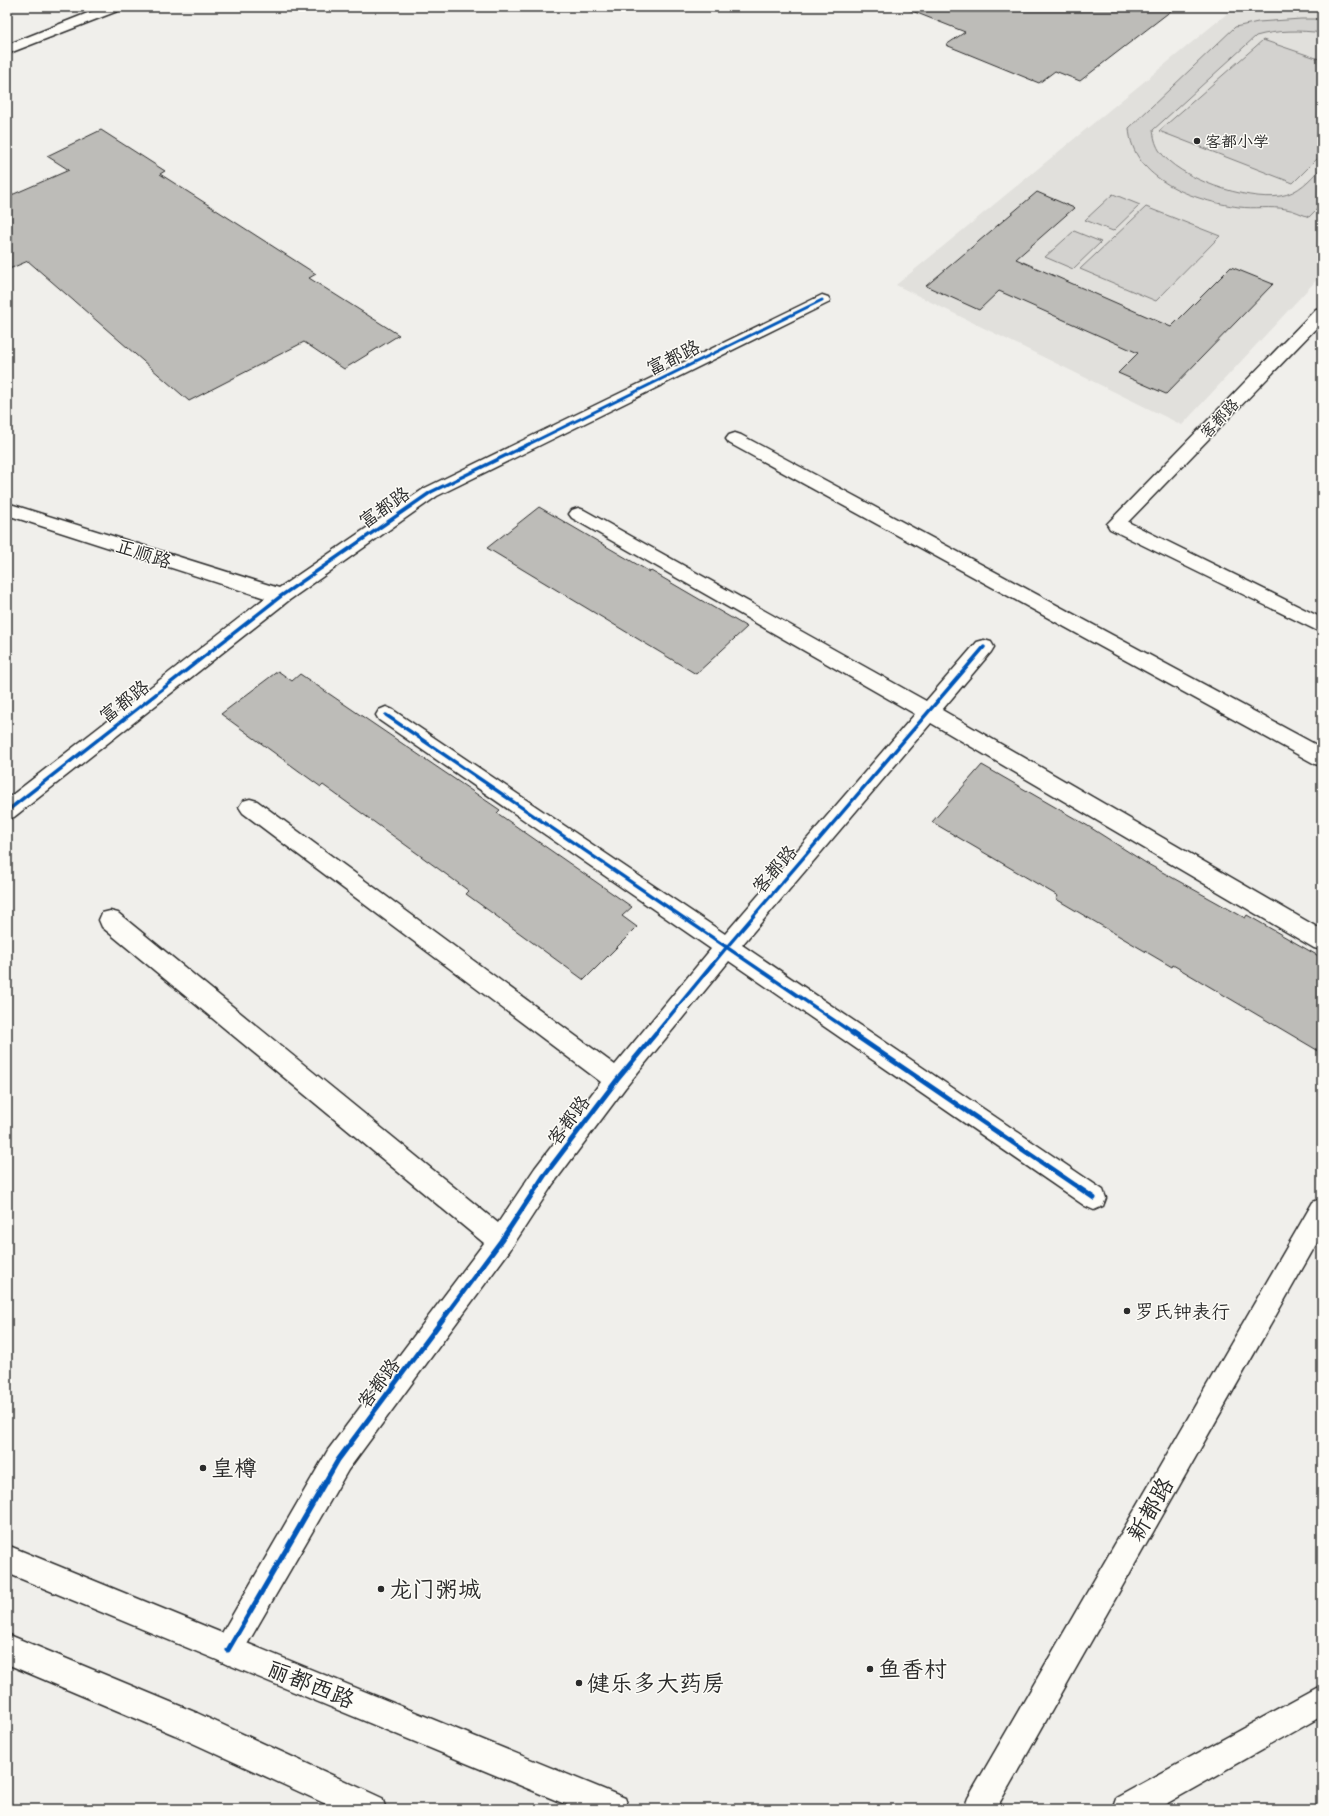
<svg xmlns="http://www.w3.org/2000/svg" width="1329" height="1816" font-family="Caveat,'LXGW WenKai TC',sans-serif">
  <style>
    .built { fill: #e1e0dc }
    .green { fill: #d3d2cf; stroke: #7f7e7d }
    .building { fill: #bdbcb8; stroke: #2b2b2b }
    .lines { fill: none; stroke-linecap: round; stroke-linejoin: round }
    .minor-casing { stroke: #2b2b2b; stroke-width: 3 }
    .major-casing { stroke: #2b2b2b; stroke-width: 3 }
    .minor { fill: #fdfcf7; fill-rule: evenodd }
    .major { fill: #fdfcf7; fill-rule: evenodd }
    .cycleway-far2-casing { stroke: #fdfcf7; stroke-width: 4.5 }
    .cycleway-far1-casing { stroke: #fdfcf7; stroke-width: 6 }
    .cycleway-casing { stroke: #fdfcf7; stroke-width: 8 }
    .cycleway-far2 { stroke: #0057b8; stroke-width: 3 }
    .cycleway-far1 { stroke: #0057b8; stroke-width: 3.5 }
    .cycleway { stroke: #0057b8; stroke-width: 5 }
    .poi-dot { fill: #2b2b2b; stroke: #fdfcf7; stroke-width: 1.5 }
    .labels { text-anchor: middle; stroke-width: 3; stroke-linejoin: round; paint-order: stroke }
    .far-poi-label { font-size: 16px; fill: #2b2b2b; stroke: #fdfcf7; text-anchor: start }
    .far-street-label { font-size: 16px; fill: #2b2b2b; stroke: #fdfcf7 }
    .street-label { font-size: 19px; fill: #2b2b2b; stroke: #fdfcf7 }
    .poi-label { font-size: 19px; fill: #2b2b2b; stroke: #fdfcf7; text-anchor: start }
    .near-poi-label { font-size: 23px; fill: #2b2b2b; stroke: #fdfcf7; text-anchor: start }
    .near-street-label { font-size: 23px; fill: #2b2b2b; stroke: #fdfcf7 }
  </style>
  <rect width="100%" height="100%" fill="#f0efeb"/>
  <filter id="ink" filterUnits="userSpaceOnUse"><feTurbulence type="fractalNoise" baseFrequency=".025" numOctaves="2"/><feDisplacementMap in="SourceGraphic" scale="8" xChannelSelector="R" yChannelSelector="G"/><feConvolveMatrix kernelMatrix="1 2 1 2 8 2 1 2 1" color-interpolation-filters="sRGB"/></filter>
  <g filter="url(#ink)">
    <path class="built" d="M1235 7H1322V274L1182 425 896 285Z"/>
    <g class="green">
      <path d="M1301 19H1322V33C1301 30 1277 30 1256 36L1153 130C1154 137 1155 143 1159 150 1178 179 1247 201 1280 196 1299 193 1309 180 1322 167V204L1309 217C1301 214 1293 210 1286 209 1271 206 1254 209 1239 207 1195 201 1132 180 1129 128L1235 27 1258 22Z"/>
      <path d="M1263 40 1322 60V154L1293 183 1159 131Z"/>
      <path d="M1113 194 1140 205 1113 231 1085 220Z"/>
      <path d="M1146 207 1220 236 1156 301 1080 269Z"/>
      <path d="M1074 231 1101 242 1073 269 1045 257Z"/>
    </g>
    <g class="building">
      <path d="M908 7H1176L1080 81 1055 71 1039 83 946 45 965 32 907 9Z"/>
      <path d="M101 130 165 171 160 174 316 274 309 278 399 335 344 369 304 342 189 401 28 261 7 270V197L69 170 47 156Z"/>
      <path d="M1037 192 1074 208 1016 259 1171 327 1231 267 1273 284 1166 394 1118 373 1138 353 999 291 979 310 926 286Z"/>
      <path d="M539 507 650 572 651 571 747 627 696 674 487 548Z"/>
      <path d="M278 671 292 681 300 674 500 810 497 813 632 907 622 916 637 927 584 980 466 894 469 891 323 785 321 787 221 714Z"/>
      <path d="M982 765 1088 826 1146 863 1245 918 1247 915 1322 958V1053L1173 965 1172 967 1056 899 1058 896 932 822Z"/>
    </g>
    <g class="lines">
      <g class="minor-casing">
        <g id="minor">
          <path d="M103 7H122L120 10 7 54V45Z"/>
          <path d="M822 295 828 297 830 300 828 303 437 496 288 601 14 817 7 819V799L265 598 7 515V503L279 588 425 488Z"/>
          <path d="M1322 308V322L1128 522 1322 618V633L1110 529 1107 524 1316 309Z"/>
          <path d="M735 433 741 435 1322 748V766L1315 764 729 443 726 439 729 435Z"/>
          <path d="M578 508 584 510 926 701 977 642 984 640 991 642 994 647 991 652 942 710 1322 930V950L1314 948 931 723 742 945 1103 1190 1106 1198 1103 1206 1094 1210 1085 1206 729 961 625 1088 553 1184 510 1250 348 1470 238 1660 228 1665 218 1660 213 1650 218 1640 328 1450 484 1243 102 927 99 920 102 913 110 911 118 913 498 1223 535 1168 601 1082 243 813 239 807 243 801 250 799 257 801 615 1065 711 949 379 720 376 715 379 710 386 707 393 710 725 934 915 714 572 518 569 514 572 510Z"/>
          <path d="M1322 1198V1234L996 1809H964L968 1798 1313 1202Z"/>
          <path d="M1322 1685V1716L1157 1809H1112L1116 1798Z"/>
        </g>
      </g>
      <g class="major-casing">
        <g id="major">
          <path d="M7 1545 625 1798 629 1809H577L7 1573Z"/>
          <path d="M7 1634 197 1713 382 1798 386 1809H337L175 1735 7 1664Z"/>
        </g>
      </g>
      <use href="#minor" class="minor"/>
      <use href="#major" class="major"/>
      <g class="cycleway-far2-casing">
        <path id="cycleway-far2" d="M527 445 822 300"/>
      </g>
      <g class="cycleway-far1-casing">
        <g id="cycleway-far1">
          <path d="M386 715 854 1034"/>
          <path d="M7 811 281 596 431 492 529 444"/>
          <path d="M655 1034 726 948 984 647"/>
        </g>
      </g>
      <g class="cycleway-casing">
        <g id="cycleway">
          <path d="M852 1033 1094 1198"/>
          <path d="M228 1650 338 1460 501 1241 544 1176 617 1080 656 1033"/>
        </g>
      </g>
      <use href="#cycleway-far2" class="cycleway-far2"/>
      <use href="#cycleway-far1" class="cycleway-far1"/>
      <use href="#cycleway" class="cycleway"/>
    </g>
  </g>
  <g class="poi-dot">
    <circle cx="1197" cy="141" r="4"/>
    <circle cx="1127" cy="1311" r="4"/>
    <circle cx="203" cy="1468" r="4"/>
    <circle cx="381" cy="1589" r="4"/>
    <circle cx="870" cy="1669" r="4"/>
    <circle cx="579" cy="1683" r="4"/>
  </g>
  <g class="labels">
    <g class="far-poi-label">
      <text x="1205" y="147">客都小学</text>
    </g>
    <g class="far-street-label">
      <text transform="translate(1219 418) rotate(-46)" y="6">客都路</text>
    </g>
    <g class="street-label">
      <text transform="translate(673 357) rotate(-26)" y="7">富都路</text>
      <text transform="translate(384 507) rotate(-35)" y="7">富都路</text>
      <text transform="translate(144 553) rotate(18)" y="7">正顺路</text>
      <text transform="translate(124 701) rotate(-38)" y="7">富都路</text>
      <text transform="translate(774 869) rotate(-49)" y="7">客都路</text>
      <text transform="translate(568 1120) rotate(-53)" y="7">客都路</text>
      <text transform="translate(378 1383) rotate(-53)" y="7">客都路</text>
    </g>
    <g class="poi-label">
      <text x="1135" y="1318">罗氏钟表行</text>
    </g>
    <g class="near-poi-label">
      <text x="211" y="1476">皇樽</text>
      <text x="389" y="1597">龙门粥城</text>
      <text x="878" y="1677">鱼香村</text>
      <text x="587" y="1691">健乐多大药房</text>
    </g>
    <g class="near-street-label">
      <text transform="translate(1150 1509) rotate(-60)" y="8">新都路</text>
      <text transform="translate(311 1684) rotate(22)" y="8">丽都西路</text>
    </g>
  </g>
  <rect width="1329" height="1816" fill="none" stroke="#fdfcf7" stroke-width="24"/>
  <rect x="12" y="12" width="1305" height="1792" fill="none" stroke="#2b2b2b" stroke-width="1.5" filter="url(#ink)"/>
</svg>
